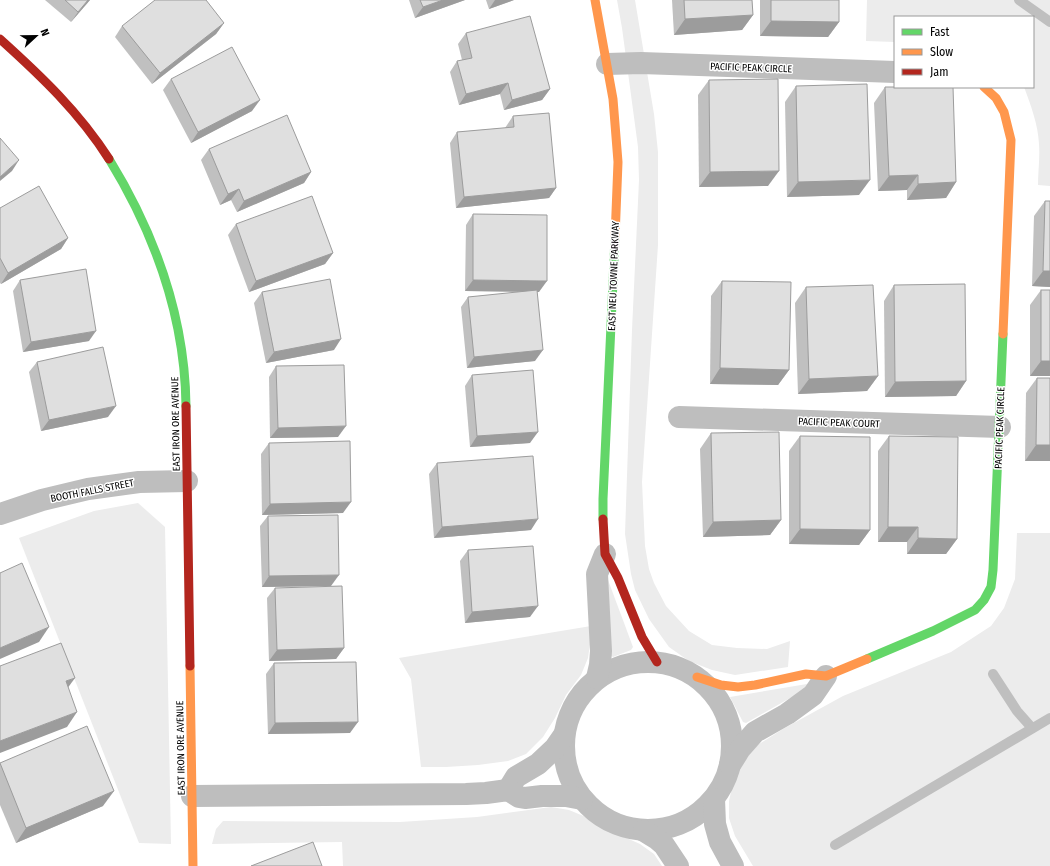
<svg xmlns="http://www.w3.org/2000/svg" width="1050" height="866" font-family="'Fira Sans Condensed',sans-serif">
  <style>
    .green { fill: #ececec }
    .lines { fill: none; stroke-linecap: round; stroke-linejoin: round }
    .stream { stroke: #bfbfbf; stroke-width: 10 }
    .street { stroke: #bebebe; stroke-width: 22 }
    .fast { stroke: #63d668; stroke-width: 9 }
    .slow { stroke: #ff974d; stroke-width: 9 }
    .jam { stroke: #b3261e; stroke-width: 9 }
    .wall { fill: #c0c0c0 }
    .shaded-wall { fill: #9c9c9c }
    .building { fill: #dfdfdf; stroke: #9c9c9c }
    .labels { text-anchor: middle; stroke-width: 3; stroke-linejoin: round; paint-order: stroke }
    .street-label { font-size: 10px; fill: #000; stroke: #fff }
  </style>
  <rect width="100%" height="100%" fill="#fff"/>
  <g class="green">
    <path d="M617 0H635L654 114 658 152V245L642 482 645 546 649 569 654 583 666 606 689 631 712 645 737 648 767 649 790 641 788 667 735 675 712 670 689 661 669 647 649 619 635 590 631 574 625 534 632 330 639 180 638 147 622 28Z"/>
    <path d="M867 0H1050V186L1038 185C1038 172 1040 158 1039 144 1038 124 1031 106 1024 87H1033V17H895V42L866 41Z"/>
    <path d="M138 503 165 527 171 844 139 843 19 538 94 511Z"/>
    <path d="M1017 533H1050V866H753L735 836 729 818V801L733 783 741 766 750 754 759 744 783 729 843 696 951 652 991 626 1004 608 1015 579Z"/>
    <path d="M608 580 633 647 631 650 613 657 611 656Z"/>
    <path d="M591 626 590 644 588 658 581 675 566 695 555 718 543 737 526 754 508 761 478 765 446 767H421L411 679 399 658Z"/>
    <path d="M807 684 806 689 746 723 743 722 730 697Z"/>
    <path d="M551 807 569 810 586 817 604 828 640 844 654 854 662 866H343L342 842 212 844 216 829 223 821 400 822 477 817Z"/>
  </g>
  <g class="lines">
    <g class="stream">
      <path d="M1019 0 1050 22"/>
      <path d="M993 674 1017 711 1032 728"/>
      <path d="M835 845 1050 718"/>
    </g>
    <g class="street">
      <path d="M607 64 641 63 895 72"/>
      <path d="M679 417 1000 427"/>
      <path d="M0 514 42 500 88 489 139 482 187 481"/>
      <circle cx="648" cy="746" r="84"/>
      <path d="M597 678 600 665 601 651 597 574 605 554"/>
      <path d="M730 765 740 749 755 732 787 714 813 695 826 676"/>
      <path d="M508 790 516 777 538 764 555 748 564 735"/>
      <path d="M192 796 466 794 486 793 508 790 519 797 525 798 542 796H566L582 799"/>
      <path d="M714 799 715 824 720 842 733 866"/>
      <path d="M644 831 657 839 664 845 678 866"/>
    </g>
    <g class="fast">
      <path d="M109 159C155 234 185 318 186 406"/>
      <path d="M603 519V499L615 238"/>
      <path d="M867 659 933 631 975 610 984 600 991 587 993 570 1003 334"/>
    </g>
    <g class="slow">
      <path d="M595 0 613 99 618 162 615 238"/>
      <path d="M984 87 996 98 1004 112 1011 140 1003 334"/>
      <path d="M190 666 193 866"/>
      <path d="M697 677 721 685 738 687 755 685 806 674 826 676 867 659"/>
    </g>
    <g class="jam">
      <path d="M0 39C41 76 79 112 109 159"/>
      <path d="M186 406 190 666"/>
      <path d="M603 519 605 554 618 578 642 637 657 662"/>
    </g>
  </g>
  <g class="wall">
    <path d="M45 0H90L71 22Z"/>
    <path d="M409 0H465L415 18Z"/>
    <path d="M486 0H514L489 9Z"/>
    <path d="M672 0H752L753 15 742 30 674 35Z"/>
    <path d="M760 0H839V22L828 37 760 36Z"/>
    <path d="M224 23 216 34 152 84 115 37 122 26Z"/>
    <path d="M466 33 550 89 542 100 504 110 500 94 459 105 450 72 457 61 462 60 458 44Z"/>
    <path d="M171 79 252 111 191 143 163 90Z"/>
    <path d="M709 80 768 186 699 187 698 95Z"/>
    <path d="M796 86 859 195 787 197 785 102Z"/>
    <path d="M885 87 956 182 946 198 907 200V190L878 191 874 103Z"/>
    <path d="M513 116 556 188 549 198 456 208 450 143 457 132 505 128Z"/>
    <path d="M209 149 311 172 304 183 237 212 231 200 220 205 201 160Z"/>
    <path d="M1045 201 1050 287 1032 286 1034 216Z"/>
    <path d="M0 208 68 238 61 249 1 284 0 283Z"/>
    <path d="M473 214 539 292H537L535 361 467 368 461 307 468 297 523 292 465 291 466 225Z"/>
    <path d="M236 224 333 253 325 264 249 292 228 235Z"/>
    <path d="M20 280 89 341 23 352 13 291Z"/>
    <path d="M722 281 789 370 778 385 710 384 711 296Z"/>
    <path d="M894 285 966 381 956 396 885 397 884 301Z"/>
    <path d="M806 287 878 376 867 391 798 394 795 303Z"/>
    <path d="M1041 290H1050V376H1030V305Z"/>
    <path d="M262 292 334 350 266 363 254 303Z"/>
    <path d="M37 362 108 417 41 431 29 372Z"/>
    <path d="M276 366 338 437 270 438 269 377Z"/>
    <path d="M472 375 530 443 470 447 465 386Z"/>
    <path d="M1037 378H1050V461H1025L1026 393Z"/>
    <path d="M711 433 781 520 770 535 703 537 700 449Z"/>
    <path d="M800 436 870 530 859 545 789 544V451Z"/>
    <path d="M889 436 957 539 946 554H907V542H878V451Z"/>
    <path d="M269 443 343 513 262 515 261 454Z"/>
    <path d="M437 463 531 530 434 538 429 474Z"/>
    <path d="M268 516 331 586 262 587 260 526Z"/>
    <path d="M468 550 530 617 465 623 460 561Z"/>
    <path d="M275 588 344 648 336 659 269 661 267 598Z"/>
    <path d="M274 663 350 733 268 734 266 674Z"/>
    <path d="M0 763 103 806 16 843 0 805Z"/>
  </g>
  <g class="shaded-wall">
    <path d="M88 0H90L71 22 78 12Z"/>
    <path d="M443 0H465L415 18 423 7Z"/>
    <path d="M495 0H514L489 9Z"/>
    <path d="M753 15 742 30 674 35 685 19Z"/>
    <path d="M771 21 839 22 828 37 760 36Z"/>
    <path d="M224 23 216 34 152 84 160 73Z"/>
    <path d="M508 83 500 94 459 105 466 94Z"/>
    <path d="M550 89 542 100 504 110 512 100Z"/>
    <path d="M260 100 252 111 191 143 198 132Z"/>
    <path d="M19 160 12 171 0 181V177Z"/>
    <path d="M779 171 768 186 699 187 710 172Z"/>
    <path d="M311 172 304 183 237 212 244 201Z"/>
    <path d="M918 175 907 190 878 191 889 176Z"/>
    <path d="M870 180 859 195 787 197 798 182Z"/>
    <path d="M956 182 946 198 907 200 918 184Z"/>
    <path d="M556 188 549 198 456 208 464 197Z"/>
    <path d="M239 189 231 200 220 205 228 194Z"/>
    <path d="M68 238 61 249 1 284 8 273Z"/>
    <path d="M333 253 325 264 249 292 256 281Z"/>
    <path d="M1043 271H1050V287L1032 286Z"/>
    <path d="M473 280 547 281 539 292 465 291Z"/>
    <path d="M96 331 89 341 23 352 31 342Z"/>
    <path d="M341 339 334 350 266 363 274 352Z"/>
    <path d="M543 350 535 361 467 368 474 357Z"/>
    <path d="M1041 361H1050V376H1030Z"/>
    <path d="M720 368 789 370 778 385 710 384Z"/>
    <path d="M878 376 867 391 798 394 809 379Z"/>
    <path d="M966 381 956 396 885 397 895 382Z"/>
    <path d="M116 406 108 417 41 431 49 420Z"/>
    <path d="M346 426 338 437 270 438 278 428Z"/>
    <path d="M538 432 530 443 470 447 477 436Z"/>
    <path d="M1036 445H1050V461H1025Z"/>
    <path d="M351 502 343 513 262 515 270 504Z"/>
    <path d="M538 519 531 530 434 538 442 527Z"/>
    <path d="M781 520 770 535 703 537 713 522Z"/>
    <path d="M888 527H918L907 542H878Z"/>
    <path d="M800 529 870 530 859 545 789 544Z"/>
    <path d="M918 538 957 539 946 554H907Z"/>
    <path d="M339 575 331 586 262 587 269 576Z"/>
    <path d="M538 606 530 617 465 623 472 612Z"/>
    <path d="M49 627 39 642 0 659V648Z"/>
    <path d="M344 648 336 659 269 661 277 650Z"/>
    <path d="M75 678 64 693 66 681Z"/>
    <path d="M77 712 67 727 0 753V741Z"/>
    <path d="M358 722 350 733 268 734 275 723Z"/>
    <path d="M114 791 103 806 16 843 26 828Z"/>
  </g>
  <g class="building">
    <path d="M65 0H88L78 12Z"/>
    <path d="M155 0H206L224 23 160 73 122 26Z"/>
    <path d="M420 0H443L423 7Z"/>
    <path d="M684 0H752L753 15 685 19Z"/>
    <path d="M771 0H839V22L771 21Z"/>
    <path d="M530 16 550 89 512 100 508 83 466 94 457 61 472 58 466 33Z"/>
    <path d="M232 47 260 100 198 132 171 79Z"/>
    <path d="M778 79 779 171 710 172 709 80Z"/>
    <path d="M867 84 870 180 798 182 796 86Z"/>
    <path d="M885 87H953L956 182 918 184V175L889 176Z"/>
    <path d="M549 113 556 188 464 197 457 132 514 127 513 116Z"/>
    <path d="M287 115 311 172 244 201 239 189 228 194 209 149Z"/>
    <path d="M0 138 19 160 0 177Z"/>
    <path d="M39 186 68 238 8 273 0 258V208Z"/>
    <path d="M312 196 333 253 256 281 236 224Z"/>
    <path d="M1045 201H1050V271H1043Z"/>
    <path d="M473 214 547 215V281L473 280Z"/>
    <path d="M86 269 96 331 31 342 20 280Z"/>
    <path d="M330 279 341 339 274 352 262 292Z"/>
    <path d="M722 281 791 282 789 370 720 368Z"/>
    <path d="M965 284 966 381 895 382 894 285Z"/>
    <path d="M873 285 878 376 809 379 806 287Z"/>
    <path d="M537 290 543 350 474 357 468 297Z"/>
    <rect x="1041" y="290" width="9" height="71"/>
    <path d="M103 347 116 406 49 420 37 362Z"/>
    <path d="M344 365 346 426 278 428 276 366Z"/>
    <path d="M533 370 538 432 477 436 472 375Z"/>
    <path d="M1037 378H1050V445H1036Z"/>
    <path d="M779 432 781 520 713 522 711 433Z"/>
    <path d="M800 436 870 437V530L800 529Z"/>
    <path d="M889 436 958 437 957 539 918 538V527H888Z"/>
    <path d="M350 441 351 502 270 504 269 443Z"/>
    <path d="M533 456 538 519 442 527 437 463Z"/>
    <path d="M338 515 339 575 269 576 268 516Z"/>
    <path d="M533 546 538 606 472 612 468 550Z"/>
    <path d="M22 563 49 627 0 648V573Z"/>
    <path d="M342 586 344 648 277 650 275 588Z"/>
    <path d="M61 643 75 678 66 681 77 712 0 741V666Z"/>
    <path d="M356 662 358 722 275 723 274 663Z"/>
    <path d="M87 726 114 791 26 828 0 763Z"/>
    <path d="M313 842 322 866H251Z"/>
  </g>
  <g class="labels">
    <g class="street-label">
      <text transform="translate(751 67) rotate(2)" y="4">PACIFIC PEAK CIRCLE</text>
      <text transform="translate(613 276) rotate(-88)" y="4">EAST NEU TOWNE PARKWAY</text>
      <text transform="translate(839 422) rotate(2)" y="4">PACIFIC PEAK COURT</text>
      <text transform="translate(175 424) rotate(-91)" y="4">EAST IRON ORE AVENUE</text>
      <text transform="translate(999 428) rotate(-88)" y="4">PACIFIC PEAK CIRCLE</text>
      <text transform="translate(92 490) rotate(-11)" y="4">BOOTH FALLS STREET</text>
      <text transform="translate(180 748) rotate(-91)" y="4">EAST IRON ORE AVENUE</text>
    </g>
  </g>
  <rect x="894" y="16" width="140" height="72" fill="#ffffff" stroke="#999999"/>
  <rect x="902" y="29" width="20" height="6" fill="#63d668" stroke="#999999"/>
  <text x="930" y="36" font-size="12" fill="#000000">Fast</text>
  <rect x="902" y="49" width="20" height="6" fill="#ff974d" stroke="#999999"/>
  <text x="930" y="56" font-size="12" fill="#000000">Slow</text>
  <rect x="902" y="69" width="20" height="6" fill="#b3261e" stroke="#999999"/>
  <text x="930" y="76" font-size="12" fill="#000000">Jam</text>
  <g transform="translate(36 36) rotate(68)" stroke="#ffffff" stroke-width="3" paint-order="stroke">
  <path d="M0-3L7 15L0 10L-7 15Z" fill="#000000"/>
  <text y="-6" font-size="11" font-weight="bold" text-anchor="middle" fill="#000000">N</text>
  </g>
</svg>
